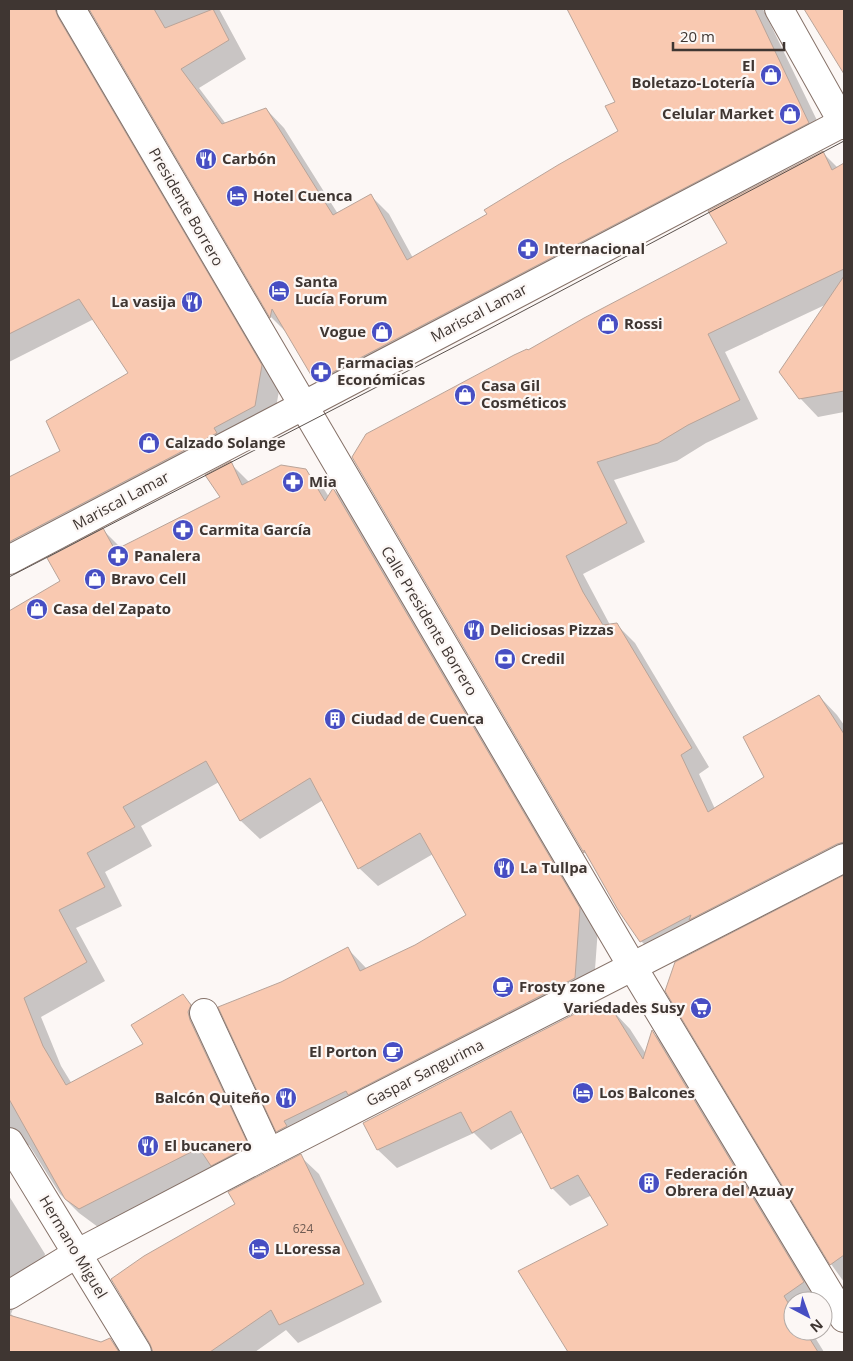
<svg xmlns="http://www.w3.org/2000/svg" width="853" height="1361" font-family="'Open Sans',sans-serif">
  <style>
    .shadow { fill: #0003 }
    .building { fill: #f9c9b1; stroke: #b9a499 }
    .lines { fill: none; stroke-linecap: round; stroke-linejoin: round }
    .minor-casing { stroke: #857168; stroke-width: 30 }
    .minor { stroke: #fff; stroke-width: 28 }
    .tram { stroke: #5a524e; stroke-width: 1 }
    .labels { text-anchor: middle; stroke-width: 4.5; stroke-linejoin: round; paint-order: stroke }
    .number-label { font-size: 12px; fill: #6e5b52 }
    .poi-label { font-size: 15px; font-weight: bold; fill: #3f3632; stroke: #fcf7f5; text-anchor: start }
    .street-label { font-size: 15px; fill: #3f3632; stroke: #fcf7f5 }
  </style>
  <rect width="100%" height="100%" fill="#fcf7f5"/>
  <g class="shadow">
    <path d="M9 9H219L246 59 199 88 226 124 266 109 284 128 338 214 370 195 389 214 413 258 489 214 619 132 617 102 568 9H763L827 141 331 393 312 374 288 334 271 317 92 12 81 14 280 385 273 425 9 570V477L62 451 130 374 94 319 9 362Z"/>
    <path d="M806 9H844V72Z"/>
    <path d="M822 152 838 168 844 164V412L818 417 800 398 827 304 725 352 758 419 706 443 677 461 614 480 645 542 583 574 610 625 616 624 635 643 709 767 699 774 715 809 766 778 819 696 837 715 844 725V868L659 959 641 941 585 853 353 457 528 352 729 243Z"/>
    <path d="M230 463 250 483 305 470 324 489 329 497 334 490 352 508 598 928 593 997 296 1149 277 1131 282 983 348 949 367 969 415 946 468 916 433 854 378 886 359 868 323 800 260 839 241 821 219 782 141 826 152 846 105 872 122 906 76 928 105 981 41 1017 61 1066 72 1084 145 1044 182 995 201 1014 266 1165 98 1227 79 1213 60 1194 29 1145 19 1147 9 1161V613L61 581 103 530 121 548 222 497Z"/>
    <path d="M844 877V1282L831 1264 676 963Z"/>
    <path d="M612 1010 630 1029 646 1054 653 1033 671 1050 822 1301H793V1331H811L824 1352H570L520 1272 610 1226 592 1195 570 1206 552 1188 523 1132 491 1150 474 1133 397 1168 378 1150 364 1123Z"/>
    <path d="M300 1156 319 1174 382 1302 298 1343 286 1330 255 1352H154L237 1205Z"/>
    <path d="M9 1196 45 1254 37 1289 14 1306 11 1314 15 1318 101 1344 110 1339 123 1352H9Z"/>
  </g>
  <g class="building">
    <path d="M9 9H55L58 17 262 365 255 406 214 428 217 433 9 542V477L60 451 46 421 128 373 79 299 9 334Z"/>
    <path d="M89 9H154L165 28 213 9 229 40 181 69 222 124 266 108 333 215 371 194 407 260 487 214 484 210 558 165 618 131 605 106 615 102 567 9H755L809 123 318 380 311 375 272 309 270 318Z"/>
    <path d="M804 9H844V74Z"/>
    <path d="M823 151 832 170 844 163V269L708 334 740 400 688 425 658 443 597 462 627 523 566 556 583 592 603 625 617 623 692 748 681 755 708 812 764 777 743 737 819 695 844 734V842L837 844 689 920 691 915 640 942 618 910 584 850V853L352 457 366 434 514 355 527 349 528 350 584 318 727 243 708 211Z"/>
    <path d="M844 276V391L799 399 779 372Z"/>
    <path d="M231 461 242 485 281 465 306 469 325 501 333 488 580 908 575 978 348 1095 346 1091 284 1121 287 1126 276 1132 218 1007 281 982 348 947 360 971 415 945 466 915 420 833 358 869 310 778 240 821 206 761 123 807 135 827 87 853 105 887 59 910 87 962 24 998 43 1046 66 1085 143 1044 131 1025 183 994 191 1005 188 1012 190 1020 249 1146 211 1166 199 1148 79 1209 65 1199 9 1099V611L60 581 47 558 103 528 115 550 220 497 205 475Z"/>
    <path d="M844 875V1255L830 1265 665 991 675 962Z"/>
    <path d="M594 1004 612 1009 643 1059 652 1030 804 1282 784 1296 793 1311V1331H805L818 1352H568L518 1271 608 1225 578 1175 551 1189 511 1111 472 1133 461 1112 377 1150 363 1123Z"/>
    <path d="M301 1154 364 1284 279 1325 271 1310 210 1352H153L150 1344 111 1279 144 1256 235 1204 228 1192Z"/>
    <path d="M9 1315 101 1342 110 1338 119 1352H9Z"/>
  </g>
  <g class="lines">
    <g class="minor-casing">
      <g id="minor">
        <path d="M71 9 632 966 844 1318"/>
        <path d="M779 9 844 125"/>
        <path d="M9 560 844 122"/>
        <path d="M204 1013 269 1153"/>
        <path d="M9 1142 137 1352"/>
        <path d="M9 1295 78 1253 269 1153 844 858"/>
      </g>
    </g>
    <use href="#minor" class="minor"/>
    <path class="tram" d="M9 577 489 329 844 141"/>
  </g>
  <defs>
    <g id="shop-disc" transform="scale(1.125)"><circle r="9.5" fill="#474ec3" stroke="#fcf7f5"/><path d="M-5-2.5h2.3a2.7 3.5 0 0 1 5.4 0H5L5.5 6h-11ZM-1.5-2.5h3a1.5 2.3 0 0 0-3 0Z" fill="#fff"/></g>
    <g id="restaurant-disc" transform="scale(1.125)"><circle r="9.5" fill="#474ec3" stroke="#fcf7f5"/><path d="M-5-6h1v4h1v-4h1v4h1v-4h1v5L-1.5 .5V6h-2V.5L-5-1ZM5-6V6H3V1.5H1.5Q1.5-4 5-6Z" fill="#fff"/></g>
    <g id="hotel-disc" transform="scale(1.125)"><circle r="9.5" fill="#474ec3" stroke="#fcf7f5"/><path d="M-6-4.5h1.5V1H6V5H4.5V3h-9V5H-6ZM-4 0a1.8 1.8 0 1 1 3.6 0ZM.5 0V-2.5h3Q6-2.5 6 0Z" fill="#fff"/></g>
    <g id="pharmacy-disc" transform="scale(1.125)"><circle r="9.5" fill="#474ec3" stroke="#fcf7f5"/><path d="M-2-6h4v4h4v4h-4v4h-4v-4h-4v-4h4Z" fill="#fff"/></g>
    <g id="bank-disc" transform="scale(1.125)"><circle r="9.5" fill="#474ec3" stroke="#fcf7f5"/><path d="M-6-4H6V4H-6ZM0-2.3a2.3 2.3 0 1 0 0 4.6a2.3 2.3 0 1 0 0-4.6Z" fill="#fff"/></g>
    <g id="building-disc" transform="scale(1.125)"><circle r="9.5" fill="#474ec3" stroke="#fcf7f5"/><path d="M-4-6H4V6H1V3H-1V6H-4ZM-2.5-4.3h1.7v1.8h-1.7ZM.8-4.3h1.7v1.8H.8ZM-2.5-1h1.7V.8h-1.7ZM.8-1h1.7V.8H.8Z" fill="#fff"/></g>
    <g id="cafe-disc" transform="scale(1.125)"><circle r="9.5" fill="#474ec3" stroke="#fcf7f5"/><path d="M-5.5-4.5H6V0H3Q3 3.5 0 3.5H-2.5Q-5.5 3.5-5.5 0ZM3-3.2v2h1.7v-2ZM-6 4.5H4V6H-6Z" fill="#fff"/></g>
    <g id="supermarket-disc" transform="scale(1.125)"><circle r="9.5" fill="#474ec3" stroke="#fcf7f5"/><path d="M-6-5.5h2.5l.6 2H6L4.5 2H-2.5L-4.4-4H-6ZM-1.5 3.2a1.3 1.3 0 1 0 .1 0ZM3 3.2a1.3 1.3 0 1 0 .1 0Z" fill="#fff"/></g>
  </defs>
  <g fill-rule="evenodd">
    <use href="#shop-disc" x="771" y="75"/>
    <use href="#shop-disc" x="790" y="114"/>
    <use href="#restaurant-disc" x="206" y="159"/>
    <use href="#hotel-disc" x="237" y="196"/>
    <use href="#pharmacy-disc" x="528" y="249"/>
    <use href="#hotel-disc" x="279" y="291"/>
    <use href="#restaurant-disc" x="192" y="302"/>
    <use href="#shop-disc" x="608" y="324"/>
    <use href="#shop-disc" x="382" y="332"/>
    <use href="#pharmacy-disc" x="321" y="372"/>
    <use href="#shop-disc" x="465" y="395"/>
    <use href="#shop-disc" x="149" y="443"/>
    <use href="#pharmacy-disc" x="293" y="482"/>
    <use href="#pharmacy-disc" x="183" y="530"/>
    <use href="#pharmacy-disc" x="118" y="556"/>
    <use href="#shop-disc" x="95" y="579"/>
    <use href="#shop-disc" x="37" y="609"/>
    <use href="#restaurant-disc" x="474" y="630"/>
    <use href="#bank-disc" x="505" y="659"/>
    <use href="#building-disc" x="335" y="719"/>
    <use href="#restaurant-disc" x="504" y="868"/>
    <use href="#cafe-disc" x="503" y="987"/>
    <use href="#supermarket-disc" x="701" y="1008"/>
    <use href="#cafe-disc" x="393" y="1052"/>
    <use href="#hotel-disc" x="583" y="1093"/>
    <use href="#restaurant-disc" x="286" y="1098"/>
    <use href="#restaurant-disc" x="148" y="1146"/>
    <use href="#building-disc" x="649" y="1183"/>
    <use href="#hotel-disc" x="259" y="1249"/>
  </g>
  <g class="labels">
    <g class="number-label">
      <text x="303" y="1233">624</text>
    </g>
    <g class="poi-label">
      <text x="755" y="71" text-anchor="end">El<tspan x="755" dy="17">Boletazo-Lotería</tspan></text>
      <text x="774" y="119" text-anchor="end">Celular Market</text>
      <text x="222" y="164">Carbón</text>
      <text x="253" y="201">Hotel Cuenca</text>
      <text x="544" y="254">Internacional</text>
      <text x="295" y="287">Santa<tspan x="295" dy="17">Lucía Forum</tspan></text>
      <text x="176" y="307" text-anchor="end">La vasija</text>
      <text x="624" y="329">Rossi</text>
      <text x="366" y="337" text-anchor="end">Vogue</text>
      <text x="337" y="368">Farmacias<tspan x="337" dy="17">Económicas</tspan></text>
      <text x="481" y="391">Casa Gil<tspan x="481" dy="17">Cosméticos</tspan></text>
      <text x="165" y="448">Calzado Solange</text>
      <text x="309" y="487">Mia</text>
      <text x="199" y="535">Carmita García</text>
      <text x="134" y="561">Panalera</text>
      <text x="111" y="584">Bravo Cell</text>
      <text x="53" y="614">Casa del Zapato</text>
      <text x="490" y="635">Deliciosas Pizzas</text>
      <text x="521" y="664">Credil</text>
      <text x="351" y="724">Ciudad de Cuenca</text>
      <text x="520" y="873">La Tullpa</text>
      <text x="519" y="992">Frosty zone</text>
      <text x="685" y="1013" text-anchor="end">Variedades Susy</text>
      <text x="377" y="1057" text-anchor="end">El Porton</text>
      <text x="599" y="1098">Los Balcones</text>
      <text x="270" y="1103" text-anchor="end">Balcón Quiteño</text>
      <text x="164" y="1151">El bucanero</text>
      <text x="665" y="1179">Federación<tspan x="665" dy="17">Obrera del Azuay</tspan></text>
      <text x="275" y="1254">LLoressa</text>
    </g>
    <g class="street-label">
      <text transform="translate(186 207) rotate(60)" y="5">Presidente Borrero</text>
      <text transform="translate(479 313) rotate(-28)" y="5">Mariscal Lamar</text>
      <text transform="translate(121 501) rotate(-28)" y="5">Mariscal Lamar</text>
      <text transform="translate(429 621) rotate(59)" y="5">Calle Presidente Borrero</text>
      <text transform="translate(425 1073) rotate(-27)" y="5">Gaspar Sangurima</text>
      <text transform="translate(73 1247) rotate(59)" y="5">Hermano Miguel</text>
    </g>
  </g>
  <rect width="853" height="1361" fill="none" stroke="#3f3632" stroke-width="20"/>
  <g transform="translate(808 1316) rotate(139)"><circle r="24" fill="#fcf7f5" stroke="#b0aaa7"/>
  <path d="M0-4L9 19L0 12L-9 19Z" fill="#474ec3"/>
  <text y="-8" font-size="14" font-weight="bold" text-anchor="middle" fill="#3f3632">N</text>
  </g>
  <path d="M673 42v8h111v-8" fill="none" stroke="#3f3632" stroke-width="2.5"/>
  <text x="680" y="42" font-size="15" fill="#3f3632" stroke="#fcf7f5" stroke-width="4" paint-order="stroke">20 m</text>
</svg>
